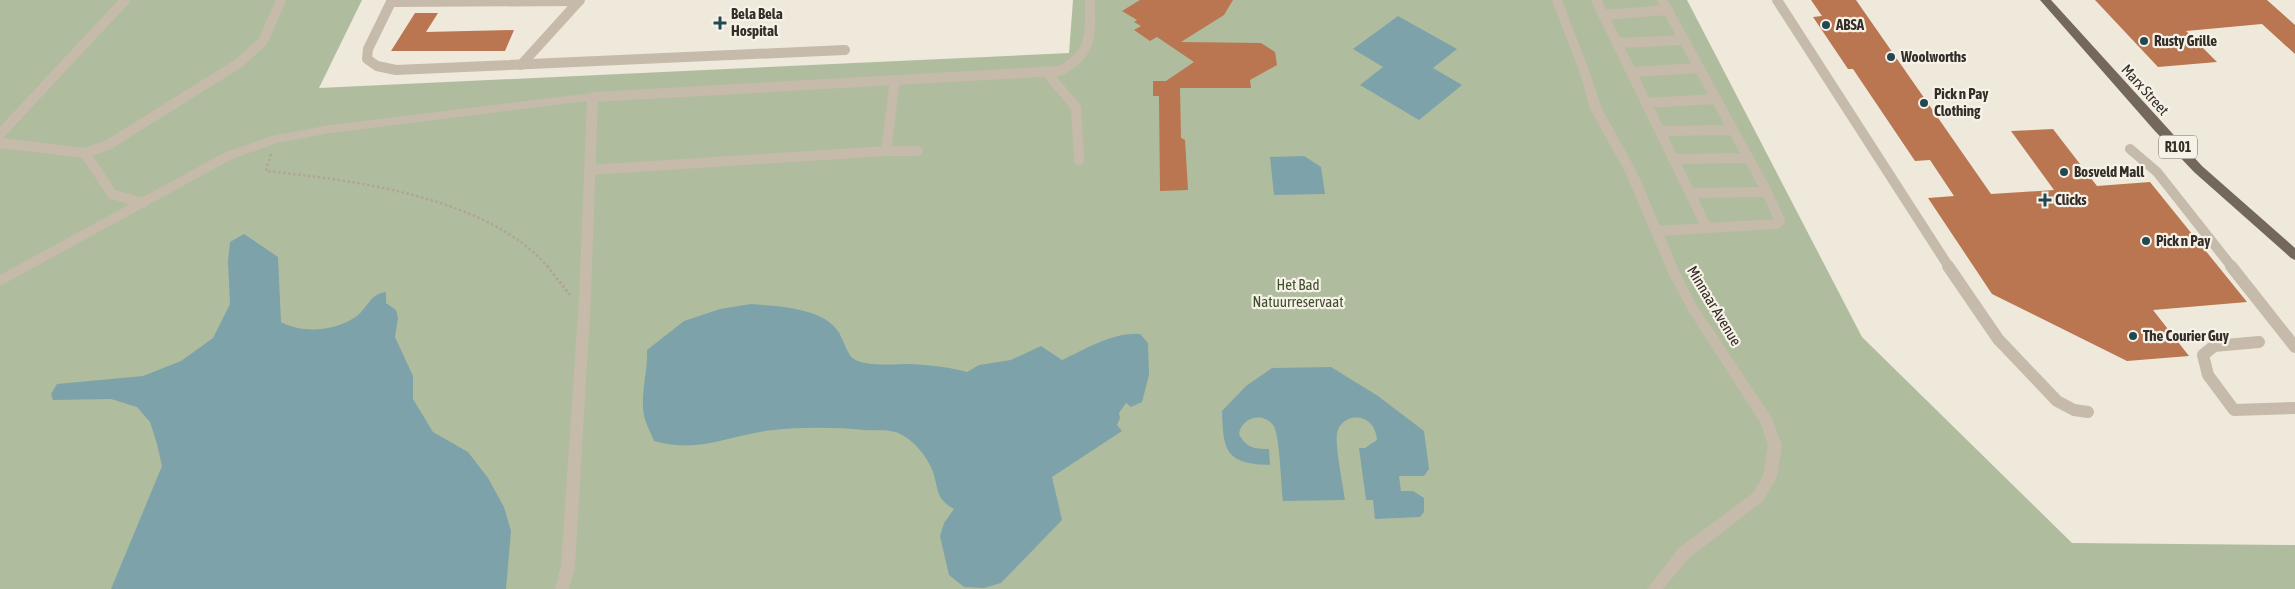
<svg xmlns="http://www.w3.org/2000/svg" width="2295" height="589" font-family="'Asap Condensed',sans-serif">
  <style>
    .green { fill: #afbd9e }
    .water { fill: #7ea2a9 }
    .building { fill: #b97650 }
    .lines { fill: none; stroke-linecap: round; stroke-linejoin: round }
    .path-far1 { stroke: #b2a494; stroke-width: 2.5; stroke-dasharray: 2.5 2.5; stroke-linecap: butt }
    .path { stroke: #b2a494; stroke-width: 3; stroke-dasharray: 2.5 2.5; stroke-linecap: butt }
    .service-far1 { stroke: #c6baaa; stroke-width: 10 }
    .service { stroke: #c6baaa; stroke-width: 12 }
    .minor { fill: #c6baaa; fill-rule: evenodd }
    .primary { fill: #74675b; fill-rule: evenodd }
    .poi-dot { fill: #224851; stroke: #f7f2e8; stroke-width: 2 }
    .labels { text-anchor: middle; stroke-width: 4.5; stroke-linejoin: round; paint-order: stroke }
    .shield { fill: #f7f2e8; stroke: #6e6862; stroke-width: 1 }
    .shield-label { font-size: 14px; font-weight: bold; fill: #342d28 }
    .poi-label { font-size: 15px; font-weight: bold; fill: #342d28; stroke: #f7f2e8; text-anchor: start }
    .street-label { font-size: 15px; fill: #342d28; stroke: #f7f2e8 }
    .park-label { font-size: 15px; fill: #40502f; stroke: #f7f2e8 }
  </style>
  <rect width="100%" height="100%" fill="#efe9dc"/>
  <path class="green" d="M0 0H362L319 88 1069 53 1073 0H1687L1862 337 2072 543 2295 545V589H0Z"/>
  <g class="water">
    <path d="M1398 16 1457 49 1433 68 1462 85 1419 120 1360 85 1383 67 1353 49Z"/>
    <path d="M1304 156 1321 167 1325 194 1274 195 1270 157Z"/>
    <path d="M244 234 278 257 281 322C303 334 336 331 357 316 368 307 370 294 386 292V303L396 310 398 318 395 337 413 376V399L433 432 468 452 488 478 504 507 511 531 506 589H111L162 466 157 444 150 422 137 407 111 399 53 400 51 394 57 384 143 376 181 361 213 338 230 304 228 261 230 242Z"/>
    <path d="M751 304C775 306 822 308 837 330 843 337 847 355 854 359 866 367 896 364 911 364 929 365 949 367 967 372L979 365 1011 360 1041 346 1062 360C1086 349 1113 332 1140 334L1148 343 1149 375 1142 402 1131 407 1126 403 1119 413 1120 418 1117 425 1122 431 1052 477 1062 520 1001 583 984 588 964 587 949 575 940 536 944 523 954 509C935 498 939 490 933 472 927 456 914 440 898 433 889 429 874 431 864 430 835 427 802 427 773 430 728 435 700 454 654 441 651 433 646 424 644 416 640 394 648 372 647 350L684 321 720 309Z"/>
    <path d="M1331 367 1378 396 1424 431 1429 469 1424 476H1399L1401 491H1413L1424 498V512L1420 517 1375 519 1373 500H1366L1359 448H1365L1377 440C1375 410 1340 412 1337 434 1335 447 1343 485 1345 500L1283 501C1281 488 1280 433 1273 425 1262 411 1241 418 1239 434 1246 448 1255 449 1269 449L1270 465C1226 464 1223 451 1222 411L1246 386 1272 368Z"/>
  </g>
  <g class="building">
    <path d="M1140 0H1233L1224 15 1181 42 1261 43 1275 52 1277 65 1250 80 1251 88H1180L1181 138 1185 140 1188 190 1160 191 1159 96H1153V81H1166L1194 62 1157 37 1150 41 1134 30 1141 26 1134 22 1137 20 1122 11Z"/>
    <path d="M1811 0H1856L1991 194 2054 190 2011 131 2053 129 2097 186 2150 182 2247 302 2153 310 2189 356 2127 361 1992 294 1928 198 1954 196 1930 160 1915 161 1853 69H1848L1813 17 1822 16Z"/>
    <path d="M2095 0H2267L2295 25V54L2262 24 2186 31 2217 62 2158 67Z"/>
    <path d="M415 13H438L426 32 514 30 505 51H391Z"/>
  </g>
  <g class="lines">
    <path class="path-far1" d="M271 154 266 171C353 180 488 197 548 267"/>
    <path class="path" d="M547 266 570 295"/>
    <g class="service-far1">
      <path d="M392 0 368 49 367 59 377 66 396 70 845 50"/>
      <path d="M1596 0 1707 228"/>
      <path d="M1777 0 1949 267"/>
      <path d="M391 2 579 1"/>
      <path d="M1603 15 1668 10"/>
      <path d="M1617 43 1684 40"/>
      <path d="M521 65 580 0"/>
      <path d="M1045 71 1076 107 1079 160"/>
      <path d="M1631 72 1699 68"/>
      <path d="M593 97 1060 71C1094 53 1090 34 1090 0"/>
      <path d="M1646 103 1716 99"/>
      <path d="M1660 131 1732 130"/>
      <path d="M0 134 125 0"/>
      <path d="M0 143 85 153"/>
      <path d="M2130 149 2157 172 2232 267"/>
      <path d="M886 151 895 80"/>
      <path d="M1673 159 1748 158"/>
      <path d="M590 170 886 151H918"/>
      <path d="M1690 193 1767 192"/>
      <path d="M143 203 112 194 85 153 108 145 239 63 263 41 281 0"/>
      <path d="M1657 231 1776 224 1780 221 1767 192 1662 0"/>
    </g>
    <g class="service">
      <path d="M1948 266 1998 339 2057 401 2074 410 2088 412"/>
      <path d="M2231 266 2295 347"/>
      <path d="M2259 342 2214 346 2203 355 2208 375 2234 410 2295 408"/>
    </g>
    <g class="minor">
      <path d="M1552 0H1562L1590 73 1602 109 1637 172 1681 275 1697 306 1772 418 1782 445 1777 477 1763 501 1689 558 1663 589H1647L1679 548 1753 493 1763 476 1768 445 1761 424 1689 312 1669 275 1625 172 1590 109 1580 73Z"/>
      <path d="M593 93 598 97 591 297 575 566 569 589H555L561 566 579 297 587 101 330 133 277 143 232 159 0 286V275L224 153 271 136 330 125Z"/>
    </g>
    <path class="primary" d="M2040 0H2051L2202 166 2295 248V260L2291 258 2194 172 2154 130Z"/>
  </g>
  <g class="poi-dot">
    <path d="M717.5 15.5h5v5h5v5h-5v5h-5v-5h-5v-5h5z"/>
    <circle cx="1826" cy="25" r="5"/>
    <circle cx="2144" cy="41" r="5"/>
    <circle cx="1891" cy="57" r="5"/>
    <circle cx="1924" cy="103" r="5"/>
    <circle cx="2064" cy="172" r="5"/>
    <path d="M2042.5 192.5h5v5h5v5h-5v5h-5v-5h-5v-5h5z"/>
    <circle cx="2146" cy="241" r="5"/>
    <circle cx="2133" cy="336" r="5"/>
  </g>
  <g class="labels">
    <rect class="shield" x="2159" y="135.5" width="38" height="23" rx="4"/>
    <g class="shield-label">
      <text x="2178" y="152">R101</text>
    </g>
    <g class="poi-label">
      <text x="731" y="19">Bela Bela<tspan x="731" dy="17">Hospital</tspan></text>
      <text x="1836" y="30">ABSA</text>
      <text x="2154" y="46">Rusty Grille</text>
      <text x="1901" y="62">Woolworths</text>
      <text x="1934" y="99">Pick n Pay<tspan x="1934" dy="17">Clothing</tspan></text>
      <text x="2074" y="177">Bosveld Mall</text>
      <text x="2055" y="205">Clicks</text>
      <text x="2156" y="246">Pick n Pay</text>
      <text x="2143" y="341">The Courier Guy</text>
    </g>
    <g class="street-label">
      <text transform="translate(2145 90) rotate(48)" y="5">Marx Street</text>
      <text transform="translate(1714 306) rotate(59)" y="5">Minnaar Avenue</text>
    </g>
    <g class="park-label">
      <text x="1298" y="290">Het Bad<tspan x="1298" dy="17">Natuurreservaat</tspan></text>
    </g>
  </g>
</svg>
